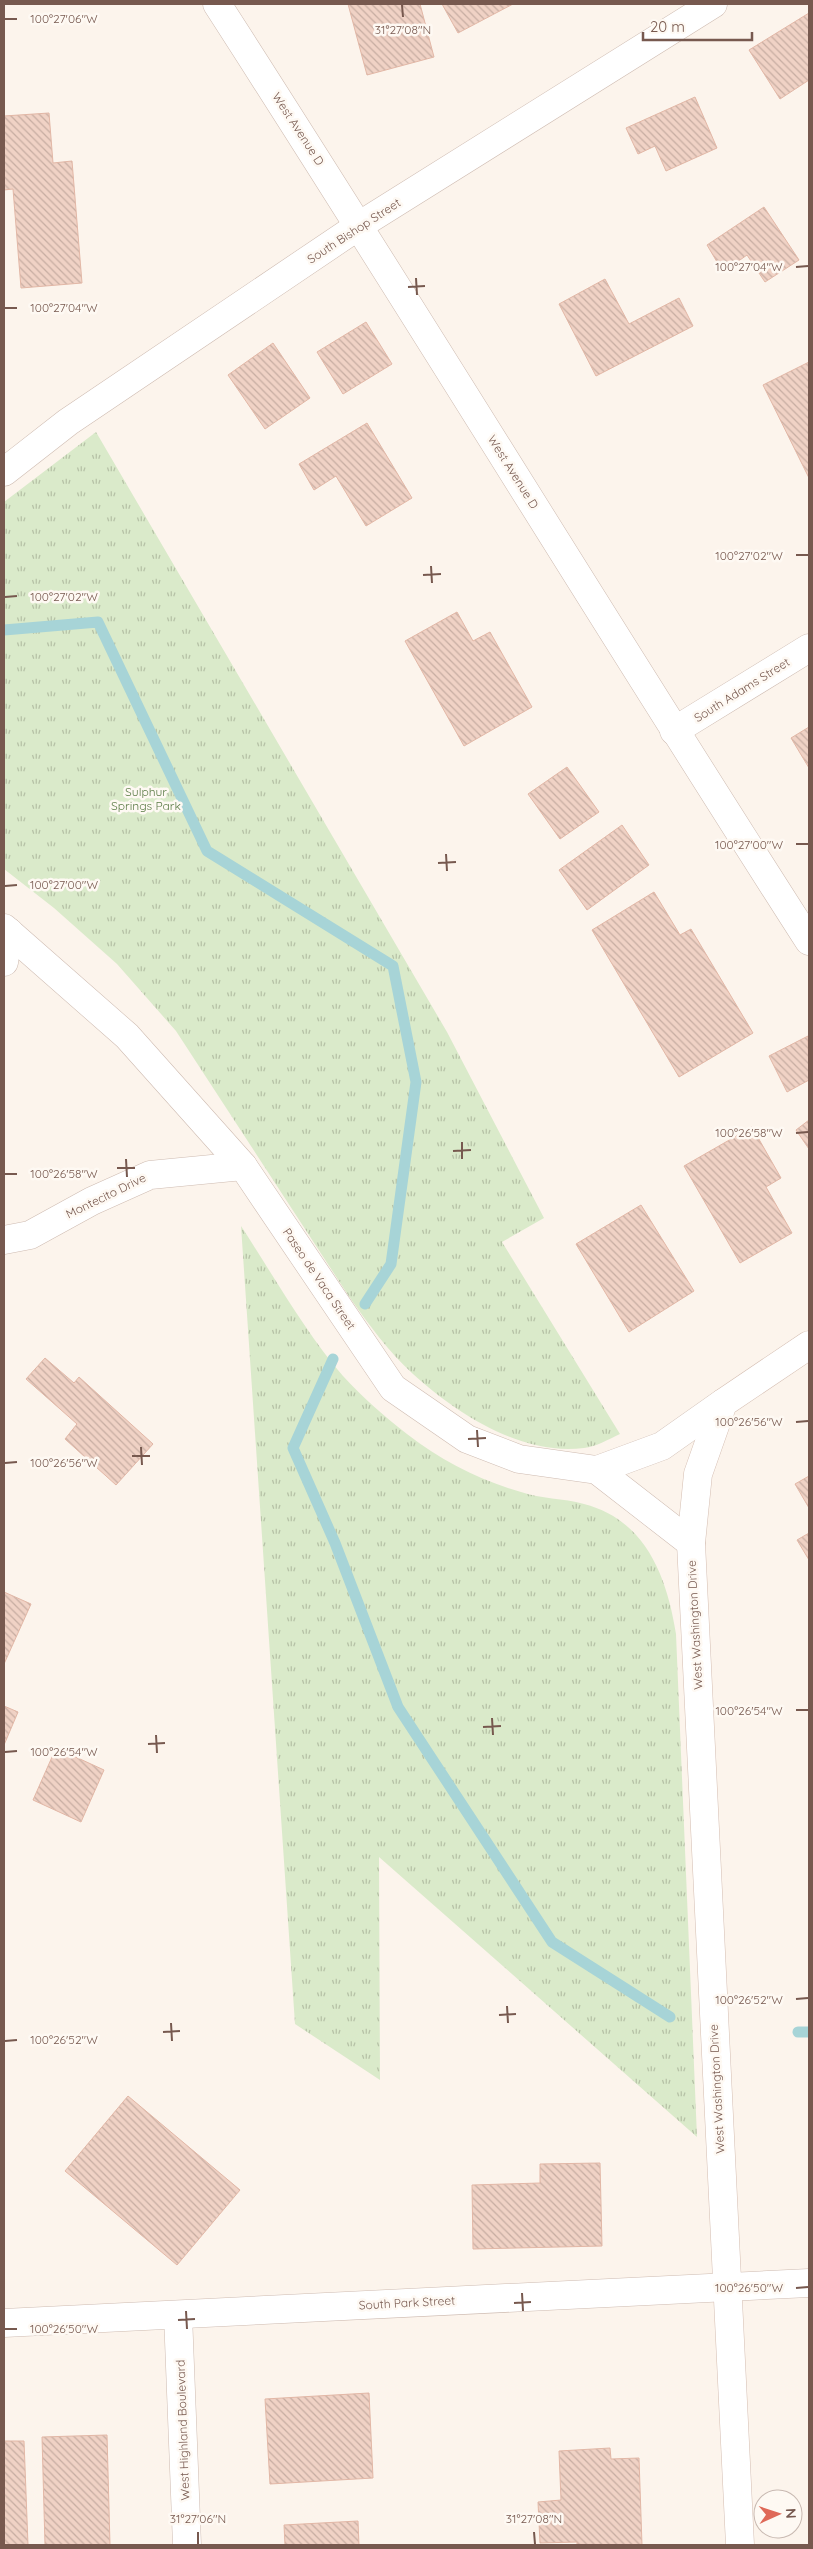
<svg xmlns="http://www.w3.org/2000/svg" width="813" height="2549" font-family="Quicksand,sans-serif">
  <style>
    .grass { fill: url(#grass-tufts) }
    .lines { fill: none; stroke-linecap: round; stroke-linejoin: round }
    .stream { stroke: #a7d4d7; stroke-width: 11 }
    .building { fill: url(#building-back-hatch); stroke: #e2b7a6 }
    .street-casing { stroke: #cebbb1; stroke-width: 29 }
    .secondary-casing { stroke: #d4bdb1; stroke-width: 29 }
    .street { stroke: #fff; stroke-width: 28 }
    .secondary { stroke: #fff; stroke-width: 28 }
    .ticks { fill: none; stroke: #77594f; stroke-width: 2 }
    .labels { text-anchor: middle; stroke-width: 5; stroke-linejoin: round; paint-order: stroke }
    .street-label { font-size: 12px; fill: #77594f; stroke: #fef9f3 }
    .park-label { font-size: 12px; fill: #5c7c47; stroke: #fef9f3 }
    .ticks-label { font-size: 12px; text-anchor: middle; fill: #77594f; stroke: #fef9f3; stroke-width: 5; stroke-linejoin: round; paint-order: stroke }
  </style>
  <defs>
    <pattern id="grass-tufts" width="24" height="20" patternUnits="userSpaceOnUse" patternTransform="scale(1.25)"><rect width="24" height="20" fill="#daeaca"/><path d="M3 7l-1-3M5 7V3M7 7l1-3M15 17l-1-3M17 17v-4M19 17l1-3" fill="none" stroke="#b6c1a6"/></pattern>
    <pattern id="building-back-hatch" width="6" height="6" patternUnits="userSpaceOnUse" patternTransform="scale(1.25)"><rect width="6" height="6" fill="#f0d2c5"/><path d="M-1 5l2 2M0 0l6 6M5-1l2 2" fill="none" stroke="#c7ada2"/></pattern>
  </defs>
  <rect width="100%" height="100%" fill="#fcf4ec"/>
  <g class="grass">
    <path d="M96 432 447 1032 544 1218 502 1242 620 1434C609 1439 596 1447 584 1448 522 1456 457 1414 413 1374 389 1352 369 1325 350 1298L176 1031 117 964 54 908 4 869V502Z"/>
    <path d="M241 1226C273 1275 305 1332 343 1376 363 1398 384 1416 407 1434 442 1461 479 1480 521 1492 541 1499 563 1498 584 1504 646 1520 667 1577 676 1634L697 2137 379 1857 380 2080 295 2024Z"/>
  </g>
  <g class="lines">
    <g class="stream">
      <path d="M4 630 98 622 207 851 393 966 416 1082 391 1264 365 1304"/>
      <path d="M333 1359 293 1448 335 1543 398 1707 552 1942 670 2017"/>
      <path d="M798 2032H809"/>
    </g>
  </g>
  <g class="building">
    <path d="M348 4H420L434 57 367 75Z"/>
    <path d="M442 4H513L458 33Z"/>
    <path d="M809 13V80L780 99 749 50Z"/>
    <path d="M695 97 717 148 666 171 655 146 638 154 626 128Z"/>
    <path d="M49 113 53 163 72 161 82 283 21 288 13 189 4 190V116Z"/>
    <path d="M764 207 799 260 765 282 747 255 723 272 707 245Z"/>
    <path d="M605 279 629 324 679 298 693 326 596 376 559 304Z"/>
    <path d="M366 322 392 364 343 394 317 352Z"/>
    <path d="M273 343 310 398 265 429 228 375Z"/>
    <path d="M809 362V478L763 385Z"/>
    <path d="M367 423 412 498 366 526 336 476 314 490 299 464Z"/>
    <path d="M457 612 473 641 490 632 532 707 464 746 405 641Z"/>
    <path d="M809 727V768L791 738Z"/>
    <path d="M567 767 599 812 560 839 528 794Z"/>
    <path d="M622 825 649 865 587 910 559 870Z"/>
    <path d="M654 892 680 935 691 929 753 1033 679 1077 592 930Z"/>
    <path d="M808 1036 809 1080 787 1092 769 1056Z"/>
    <path d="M809 1120V1149L796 1130Z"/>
    <path d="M752 1127 781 1178 766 1187 792 1233 740 1263 684 1166Z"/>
    <path d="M641 1205 694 1291 629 1332 576 1244Z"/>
    <path d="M45 1358 74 1383 79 1377 153 1444 116 1485 65 1439 77 1424 26 1379Z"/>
    <path d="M809 1476V1508L795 1484Z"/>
    <path d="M809 1533V1560L797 1540Z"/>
    <path d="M4 1592 31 1604 4 1664Z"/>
    <path d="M4 1706 18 1712 4 1745Z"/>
    <path d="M56 1748 104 1770 81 1822 33 1800Z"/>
    <path d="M128 2096 240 2190 177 2265 65 2171Z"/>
    <path d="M600 2163 602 2246 473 2249 472 2185 540 2183V2164Z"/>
    <path d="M369 2393 373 2478 270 2484 265 2399Z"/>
    <path d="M107 2435 110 2545H45L42 2437Z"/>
    <path d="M4 2441H24L28 2545H4Z"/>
    <path d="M610 2448 611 2459 639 2458 642 2545H577V2542L540 2543 538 2502 561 2500 559 2451Z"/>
    <path d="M358 2521 359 2545H285L284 2525Z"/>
  </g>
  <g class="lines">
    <g class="street-casing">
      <g id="street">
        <path d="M217 4C417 314 609 630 809 941"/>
        <path d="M4 472 68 422 360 225 713 4"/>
        <path d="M674 731 809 648"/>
        <path d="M4 928 127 1036 243 1166 393 1388 467 1439 519 1459 597 1470 691 1543"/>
        <path d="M4 962 9 932"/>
        <path d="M4 1240 30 1235 92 1201 150 1175 243 1166"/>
        <path d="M597 1470 662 1446 723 1403"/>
        <path d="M178 2315 187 2545"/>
        <path d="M4 2323 809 2283"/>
      </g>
    </g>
    <g class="secondary-casing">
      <path id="secondary" d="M740 2545 691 1543 698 1474 723 1403 809 1345"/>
    </g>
    <use href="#street" class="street"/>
    <use href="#secondary" class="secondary"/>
  </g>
  <path class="ticks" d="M402 5 403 17M5 19H17M796 267 808 266M416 278 417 295M408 287 425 286M5 308H17M796 555H808M431 566 432 583M423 575 441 574M5 597 17 596M796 844H808M446 854 447 871M438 863 456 862M5 886 17 885M796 1133 808 1132M462 1142V1159M453 1151 471 1150M126 1159 127 1177M117 1168H135M5 1174H17M796 1422 808 1421M477 1430 478 1447M468 1439 486 1438M141 1447 142 1465M132 1456H150M5 1463 17 1462M796 1710H808M492 1718 493 1735M483 1727 501 1726M156 1735 157 1753M148 1744 165 1743M5 1752 17 1751M796 1999 808 1998M507 2006 508 2023M499 2015 516 2014M171 2023 172 2041M163 2032 180 2031M5 2041 17 2040M796 2288 808 2287M522 2293 523 2311M514 2303 531 2302M186 2311 187 2329M178 2320 195 2319M5 2329H17M198 2532V2544M534 2532 535 2544"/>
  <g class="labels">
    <g class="street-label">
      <text transform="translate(298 129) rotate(57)" y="4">West Avenue D</text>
      <text transform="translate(354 231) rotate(-33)" y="4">South Bishop Street</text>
      <text transform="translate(513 472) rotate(58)" y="4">West Avenue D</text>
      <text transform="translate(742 690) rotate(-32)" y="4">South Adams Street</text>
      <text transform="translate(106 1196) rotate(-26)" y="4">Montecito Drive</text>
      <text transform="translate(319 1279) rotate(56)" y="4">Paseo de Vaca Street</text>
      <text transform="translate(695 1625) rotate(-93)" y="4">West Washington Drive</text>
      <text transform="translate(717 2089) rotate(-93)" y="4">West Washington Drive</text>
      <text transform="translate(407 2303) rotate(-3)" y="4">South Park Street</text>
      <text transform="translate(183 2430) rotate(-92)" y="4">West Highland Boulevard</text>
    </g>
    <g class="park-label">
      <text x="146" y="796">Sulphur<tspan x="146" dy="14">Springs Park</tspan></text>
    </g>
  </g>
  <g class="ticks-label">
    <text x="64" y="23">100°27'06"W</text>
    <text x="403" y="34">31°27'08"N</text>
    <text x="749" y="271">100°27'04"W</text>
    <text x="64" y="312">100°27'04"W</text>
    <text x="749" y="560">100°27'02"W</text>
    <text x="64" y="601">100°27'02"W</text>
    <text x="749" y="849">100°27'00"W</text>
    <text x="64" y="889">100°27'00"W</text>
    <text x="749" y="1137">100°26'58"W</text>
    <text x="64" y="1178">100°26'58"W</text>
    <text x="749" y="1426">100°26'56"W</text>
    <text x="64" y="1467">100°26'56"W</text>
    <text x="749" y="1715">100°26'54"W</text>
    <text x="64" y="1756">100°26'54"W</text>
    <text x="749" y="2004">100°26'52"W</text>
    <text x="64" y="2044">100°26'52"W</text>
    <text x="749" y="2292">100°26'50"W</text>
    <text x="64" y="2333">100°26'50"W</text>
    <text x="198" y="2523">31°27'06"N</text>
    <text x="534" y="2523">31°27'08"N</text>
  </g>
  <rect width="813" height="2549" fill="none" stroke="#77594f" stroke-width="10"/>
  <g transform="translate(778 2514) rotate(87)"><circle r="24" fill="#fef9f3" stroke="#c8b9b1"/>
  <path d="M0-4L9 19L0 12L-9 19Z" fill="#df6958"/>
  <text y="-8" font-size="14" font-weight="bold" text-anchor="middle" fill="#77594f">N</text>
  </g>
  <path d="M643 32v8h109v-8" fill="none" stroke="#77594f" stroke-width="2.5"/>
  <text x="650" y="32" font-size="15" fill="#77594f" stroke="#fef9f3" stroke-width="4" paint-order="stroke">20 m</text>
</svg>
